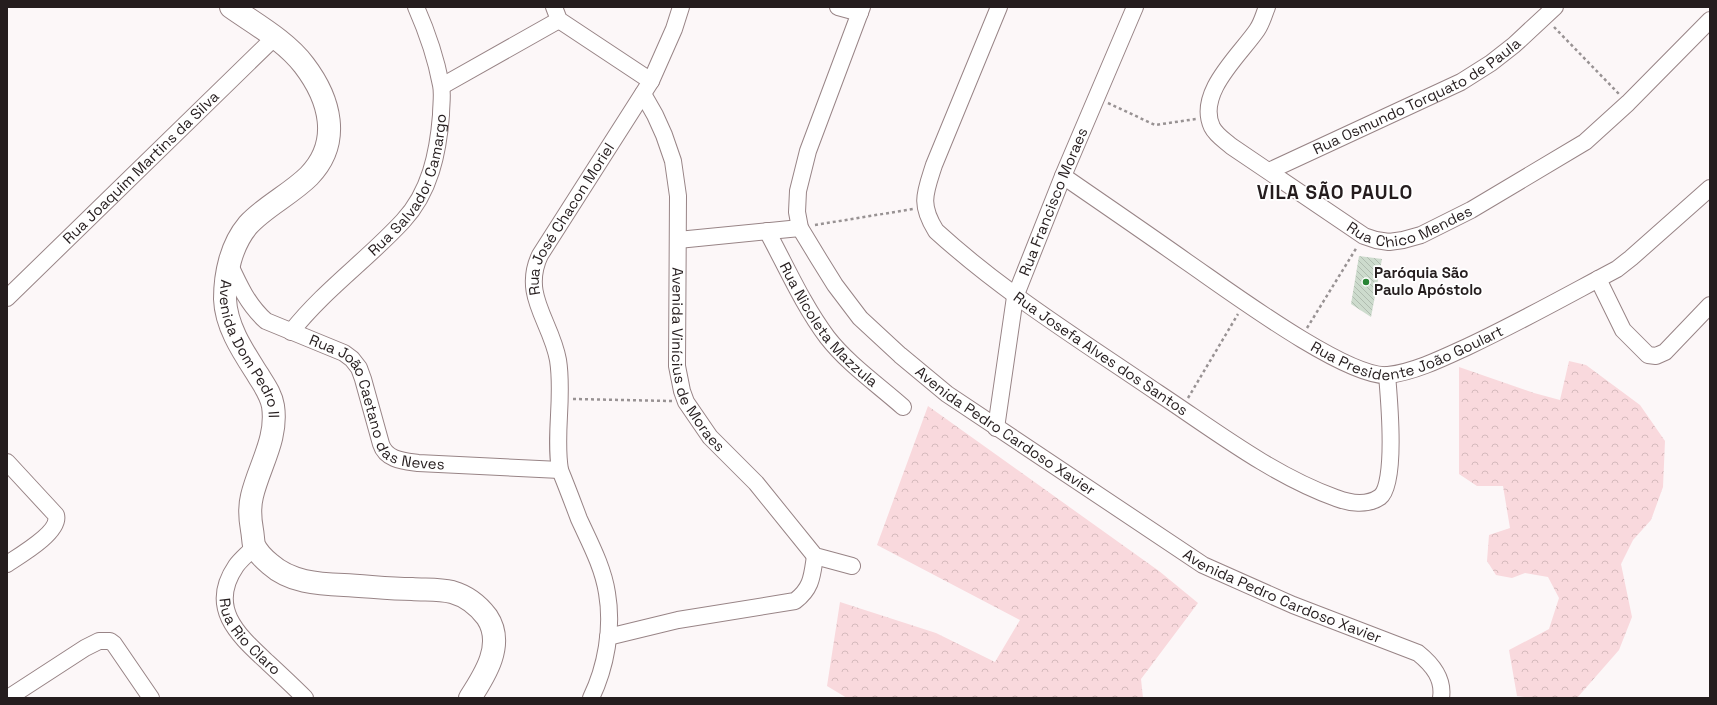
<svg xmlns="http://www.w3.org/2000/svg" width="1717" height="705" font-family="'Space Grotesk',sans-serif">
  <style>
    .forest { fill: url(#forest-crowns) }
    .building { fill: url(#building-back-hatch) }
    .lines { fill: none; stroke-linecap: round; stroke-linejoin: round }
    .street-casing { stroke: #988486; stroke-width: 18 }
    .secondary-casing { stroke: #988486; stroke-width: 24 }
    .path { stroke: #989293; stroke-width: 2.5; stroke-dasharray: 3 3; stroke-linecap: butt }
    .street { stroke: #fff; stroke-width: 16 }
    .secondary { stroke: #fff; stroke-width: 22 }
    .poi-dot { fill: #288435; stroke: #fff; stroke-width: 1.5 }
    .labels { text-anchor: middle; stroke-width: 3.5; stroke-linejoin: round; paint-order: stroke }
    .street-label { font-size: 15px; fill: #251d1e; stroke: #fff }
    .poi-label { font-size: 15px; font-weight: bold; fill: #251d1e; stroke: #fff; text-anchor: start }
    .district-label { font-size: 19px; font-weight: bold; letter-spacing: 1px; fill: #251d1e; stroke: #fff }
  </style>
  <defs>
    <pattern id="forest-crowns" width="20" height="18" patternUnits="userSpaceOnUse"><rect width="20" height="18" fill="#f9d9dd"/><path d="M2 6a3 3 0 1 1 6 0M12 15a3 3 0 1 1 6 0" fill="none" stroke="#d5babd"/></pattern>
    <pattern id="building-back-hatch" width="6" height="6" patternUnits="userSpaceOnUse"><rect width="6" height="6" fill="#cddbcd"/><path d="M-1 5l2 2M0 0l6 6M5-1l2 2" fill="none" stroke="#b0bcb0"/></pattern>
  </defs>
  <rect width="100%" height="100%" fill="#fcf7f8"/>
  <g class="forest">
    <path d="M1569 361 1586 365 1640 405 1665 441 1663 487 1651 520 1633 540 1621 564 1632 617 1619 650 1577 698H1532L1517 696 1509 650 1549 629 1559 598 1548 577 1525 573 1512 578 1496 575 1487 561 1489 535 1510 528 1503 486H1477L1459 474V367L1534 393 1560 400Z"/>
    <path d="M928 406 1159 571 1198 603 1141 679 1143 698H847L827 686 840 602 936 633 995 662 1020 620 877 545Z"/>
  </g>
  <path class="building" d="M1359 256 1382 259 1371 317 1351 304Z"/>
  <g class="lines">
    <g class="street-casing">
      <g id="street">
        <path d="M554 7 559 20 651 81"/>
        <path d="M838 7 860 13"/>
        <path id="s1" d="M862 7 808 151 798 191 797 212 800 228 817 256 835 285 860 318 900 355 947 394 1203 565 1293 605 1418 653C1433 665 1444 679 1441 698"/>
        <path id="s2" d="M999 7 934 165C925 193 919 204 936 231 1004 293 1082 341 1158 393 1214 430 1272 475 1336 498 1349 503 1367 506 1380 497 1397 484 1389 398 1387 375"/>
        <path id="s3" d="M1267 7C1264 14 1262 23 1257 30 1240 55 1196 93 1212 127 1216 135 1224 140 1231 146L1364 236 1376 240 1389 242 1403 240 1421 235 1471 210 1585 142 1628 103 1710 20"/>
        <path d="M442 86 559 20"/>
        <path id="s4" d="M643 94 655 115 664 135 673 161 678 196 677 366 682 391 686 402 710 437 756 483 815 556 852 566"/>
        <path id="s5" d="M1269 171 1461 82 1491 63 1514 45 1555 7"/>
        <path id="s6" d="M1063 176C1105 205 1146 233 1187 262 1225 288 1347 379 1388 375 1415 372 1445 357 1469 346 1520 322 1568 295 1617 269L1631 258 1710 188"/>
        <path id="s7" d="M767 231C786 266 803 305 827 337 848 364 877 384 903 407"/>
        <path d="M678 240 800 228"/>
        <path id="s8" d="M229 263C239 285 248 305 266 321L344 353 352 359 359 368 363 379 381 444C386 460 404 461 418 463L560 470"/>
        <path d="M1598 279 1623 330 1648 355 1656 356 1665 352 1710 305"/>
        <path id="s9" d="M7 298 275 37"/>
        <path id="s10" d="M291 332C324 290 367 260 403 221 430 192 438 153 441 115 441 105 443 94 441 85 436 58 427 32 416 7"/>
        <path id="s11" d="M996 428 1015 297 1063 176 1135 7"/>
        <path d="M7 462 56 515C61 532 19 556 7 564"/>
        <path id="s12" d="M255 546C249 553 241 559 236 566 208 607 237 634 265 660 279 673 292 685 305 698"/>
        <path d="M608 637 678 620 795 601C812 588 812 576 815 556"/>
        <path d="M8 698 85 648 99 641H110L114 644 151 698"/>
        <path id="s13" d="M591 698C606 667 613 628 607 593 603 567 590 543 579 519 573 503 567 487 560 470 554 434 564 397 558 360 551 321 521 295 540 255L651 81 674 29 681 7"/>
      </g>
    </g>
    <g class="secondary-casing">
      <g id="secondary">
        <path id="s14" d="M231 7C255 24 286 41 304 65 330 99 342 142 309 176 291 194 264 207 248 225 231 245 225 274 225 299 226 327 244 353 258 375 264 385 271 394 273 406 278 439 259 466 252 496 249 508 250 519 252 530 253 535 253 541 254 545 257 552 264 559 270 564 290 582 317 584 344 585 367 586 389 589 412 589 425 590 439 589 452 592 466 596 478 605 487 617 505 644 485 675 470 698"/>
      </g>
    </g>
    <g class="path">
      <path d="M1554 27 1619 94"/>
      <path d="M1108 103 1155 125 1196 119"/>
      <path d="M815 225 913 209"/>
      <path d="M1307 328 1357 247"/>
      <path d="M1188 398 1238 314"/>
      <path d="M573 399 672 401"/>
    </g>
    <use href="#street" class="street"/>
    <use href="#secondary" class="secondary"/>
  </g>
  <circle class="poi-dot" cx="1366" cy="282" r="4"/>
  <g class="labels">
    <g class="street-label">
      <text dy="5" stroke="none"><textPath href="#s5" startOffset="166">Rua Osmundo Torquato de Paula</textPath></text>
      <text dy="5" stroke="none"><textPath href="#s9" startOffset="187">Rua Joaquim Martins da Silva</textPath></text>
      <text dy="5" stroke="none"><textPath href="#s10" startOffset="193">Rua Salvador Camargo</textPath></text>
      <text dy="5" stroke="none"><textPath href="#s11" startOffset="235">Rua Francisco Moraes</textPath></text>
      <text dy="5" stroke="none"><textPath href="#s3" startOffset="373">Rua Chico Mendes</textPath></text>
      <text dy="5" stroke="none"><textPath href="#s13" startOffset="505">Rua José Chacon Moriel</textPath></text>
      <text dy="5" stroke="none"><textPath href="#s7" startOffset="113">Rua Nicoleta Mazzula</textPath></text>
      <text dy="5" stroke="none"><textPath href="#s6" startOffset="404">Rua Presidente João Goulart</textPath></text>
      <text dy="5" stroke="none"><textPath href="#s14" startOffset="429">Avenida Dom Pedro II</textPath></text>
      <text dy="5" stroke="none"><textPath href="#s2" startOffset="446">Rua Josefa Alves dos Santos</textPath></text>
      <text dy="5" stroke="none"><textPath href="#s4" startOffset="278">Avenida Vinícius de Moraes</textPath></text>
      <text dy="5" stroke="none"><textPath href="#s8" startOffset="221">Rua João Caetano das Neves</textPath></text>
      <text dy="5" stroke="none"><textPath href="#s1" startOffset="525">Avenida Pedro Cardoso Xavier</textPath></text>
      <text dy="5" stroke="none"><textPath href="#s1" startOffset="849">Avenida Pedro Cardoso Xavier</textPath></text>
      <text dy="5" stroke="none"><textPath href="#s12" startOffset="109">Rua Rio Claro</textPath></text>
    </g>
    <g class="poi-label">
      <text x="1374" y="278">Paróquia São<tspan x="1374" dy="17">Paulo Apóstolo</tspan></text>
    </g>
    <g class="district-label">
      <text x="1335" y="199">VILA SÃO PAULO</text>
    </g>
  </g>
  <rect width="1717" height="705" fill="none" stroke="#251d1e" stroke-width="16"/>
</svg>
